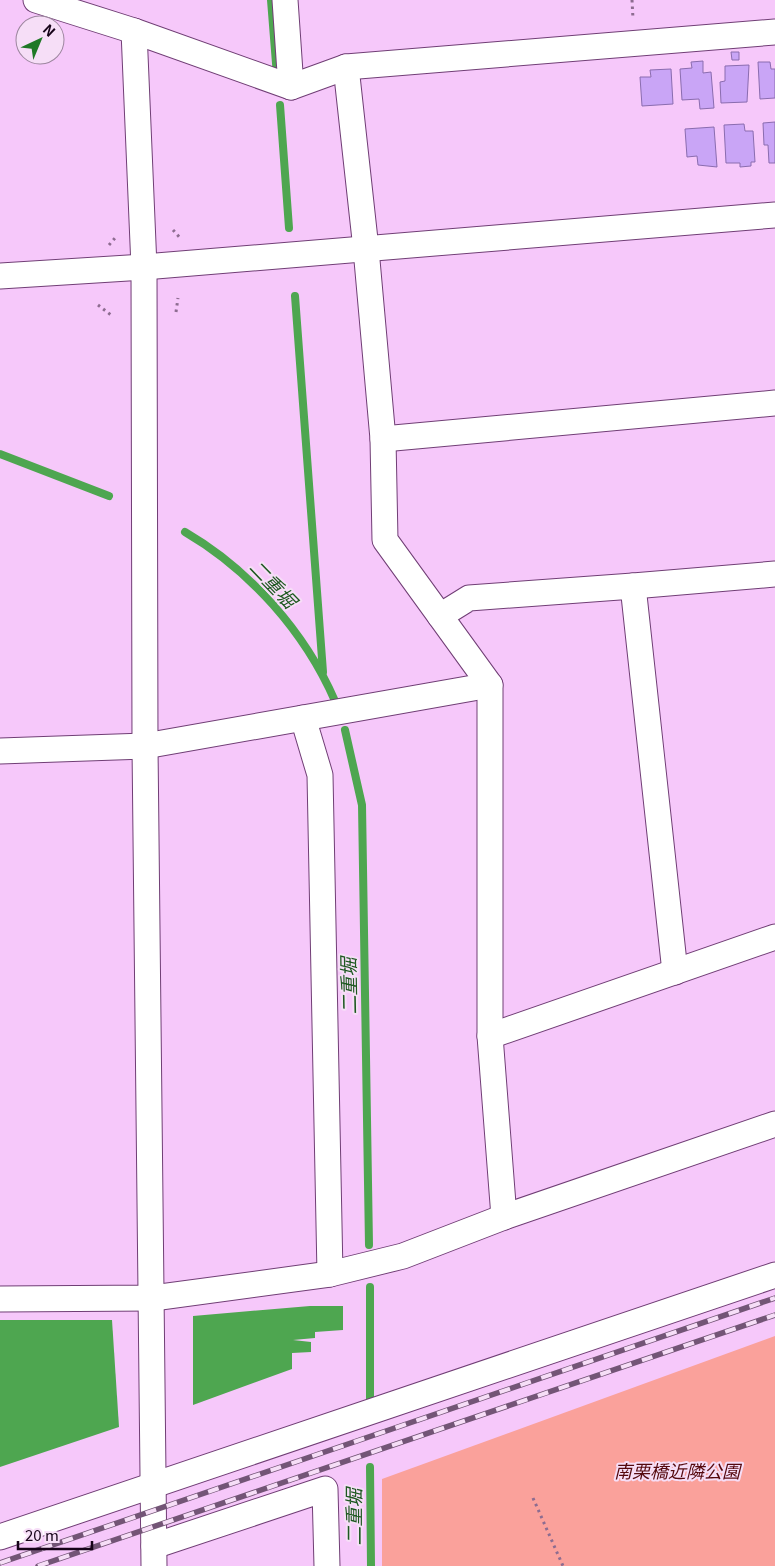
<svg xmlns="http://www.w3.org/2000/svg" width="775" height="1566" font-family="Georgia,'Noto Sans JP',serif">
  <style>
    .green { fill: #faa19b }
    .water { fill: #4ea650 }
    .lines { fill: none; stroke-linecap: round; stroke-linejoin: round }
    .stream { stroke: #4ea650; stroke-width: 8 }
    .building { fill: #c9a5f6; stroke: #8a6caf }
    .minor-casing { stroke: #703e75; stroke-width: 27 }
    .path { stroke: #8d6c90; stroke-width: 3; stroke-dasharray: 2.5 4; stroke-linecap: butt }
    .minor { stroke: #fff; stroke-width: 25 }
    .rail-casing { stroke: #735576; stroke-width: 5.5 }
    .rail { stroke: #f6def7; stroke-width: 4; stroke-dasharray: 11; stroke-linecap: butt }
    .labels { text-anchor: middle; stroke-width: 4; stroke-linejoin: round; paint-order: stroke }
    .park-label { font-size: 18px; font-style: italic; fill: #55090e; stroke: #f6def7 }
    .water-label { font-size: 19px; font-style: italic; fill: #1d5820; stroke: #f6def7 }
  </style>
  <rect width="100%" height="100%" fill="#f6c8fa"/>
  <path class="green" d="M775 1336V1566H382V1479Z"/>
  <g class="water">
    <path d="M310 1306H343V1330L315 1332V1338L293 1340 311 1342V1352L292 1353V1369L193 1405V1316Z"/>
    <path d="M0 1320H112L119 1427 0 1467Z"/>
  </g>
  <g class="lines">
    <g class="stream">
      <path d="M271 0 277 76"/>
      <path d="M280 105 289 228"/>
      <path d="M295 296 323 672"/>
      <path d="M0 454 109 496"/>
      <path d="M185 532C250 570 305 632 335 701"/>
      <path d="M345 730 362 805 369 1245"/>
      <path d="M370 1287V1399"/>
      <path d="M370 1467 371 1566"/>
    </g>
  </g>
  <g class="building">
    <path d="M731 52H739V60H732Z"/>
    <path d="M703 61V73L711 72 714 108 700 109 699 99 682 100 680 69 692 68 691 62Z"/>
    <path d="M758 62H770L771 69H775V98L760 99Z"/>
    <path d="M749 65 747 102 721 103 720 82 725 81V66Z"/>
    <path d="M671 69 673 104 642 106 640 77H651L650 70Z"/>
    <path d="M775 122V163H769L768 145H764L763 123Z"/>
    <path d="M744 124 745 131H753L755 162H751V166L740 167V163H726L724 125Z"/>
    <path d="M714 127 717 167 698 165 697 156 687 157 685 129Z"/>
  </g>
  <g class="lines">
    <g class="minor-casing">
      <g id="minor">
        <path d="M36 0 134 31 291 87 346 67 775 32"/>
        <path d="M285 0 291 87"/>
        <path d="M134 31 144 267 145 746 154 1566"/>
        <path d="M346 67 366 249 383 439 385 540 490 685V1036L504 1217"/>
        <path d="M0 276 144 267 775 215"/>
        <path d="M383 439 775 403"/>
        <path d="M633 586 775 574"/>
        <path d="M440 616 469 598 633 586 675 972"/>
        <path d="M303 718 320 775 330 1274"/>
        <path d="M0 751 145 746 490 685"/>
        <path d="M490 1036 775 937"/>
        <path d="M0 1299 153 1298 330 1274 403 1256 504 1217 775 1124"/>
        <path d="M0 1537 775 1275"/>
        <path d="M154 1546 325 1489 327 1566"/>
      </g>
    </g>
    <g class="path">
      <path d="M632 0 633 19"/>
      <path d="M173 230 181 239"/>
      <path d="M109 245 115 238"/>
      <path d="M98 305 111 315"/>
      <path d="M176 312 178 298"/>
      <path d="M533 1498 563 1566"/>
    </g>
    <use href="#minor" class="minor"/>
    <g class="rail-casing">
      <g id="rail">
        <path d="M0 1563 775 1298"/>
        <path d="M38 1566 775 1315"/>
      </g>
    </g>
    <use href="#rail" class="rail"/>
  </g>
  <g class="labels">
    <g class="park-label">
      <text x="677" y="1478">南栗橋近隣公園</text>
    </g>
    <g class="water-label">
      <text transform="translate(273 584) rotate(46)" y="7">二重堀</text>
      <text transform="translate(349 986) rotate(-91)" y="7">二重堀</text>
      <text transform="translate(354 1517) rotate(-90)" y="7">二重堀</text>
    </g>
  </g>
  <g transform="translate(40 40) rotate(44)"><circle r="24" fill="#f6def7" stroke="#9c869e"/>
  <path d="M0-4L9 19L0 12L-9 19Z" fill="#1f7826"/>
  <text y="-8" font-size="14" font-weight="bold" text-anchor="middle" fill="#160318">N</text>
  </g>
  <path d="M18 1541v8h74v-8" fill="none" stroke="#160318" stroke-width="2.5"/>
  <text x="25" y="1541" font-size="15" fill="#160318" stroke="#f6def7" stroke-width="4" paint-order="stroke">20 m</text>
</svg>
